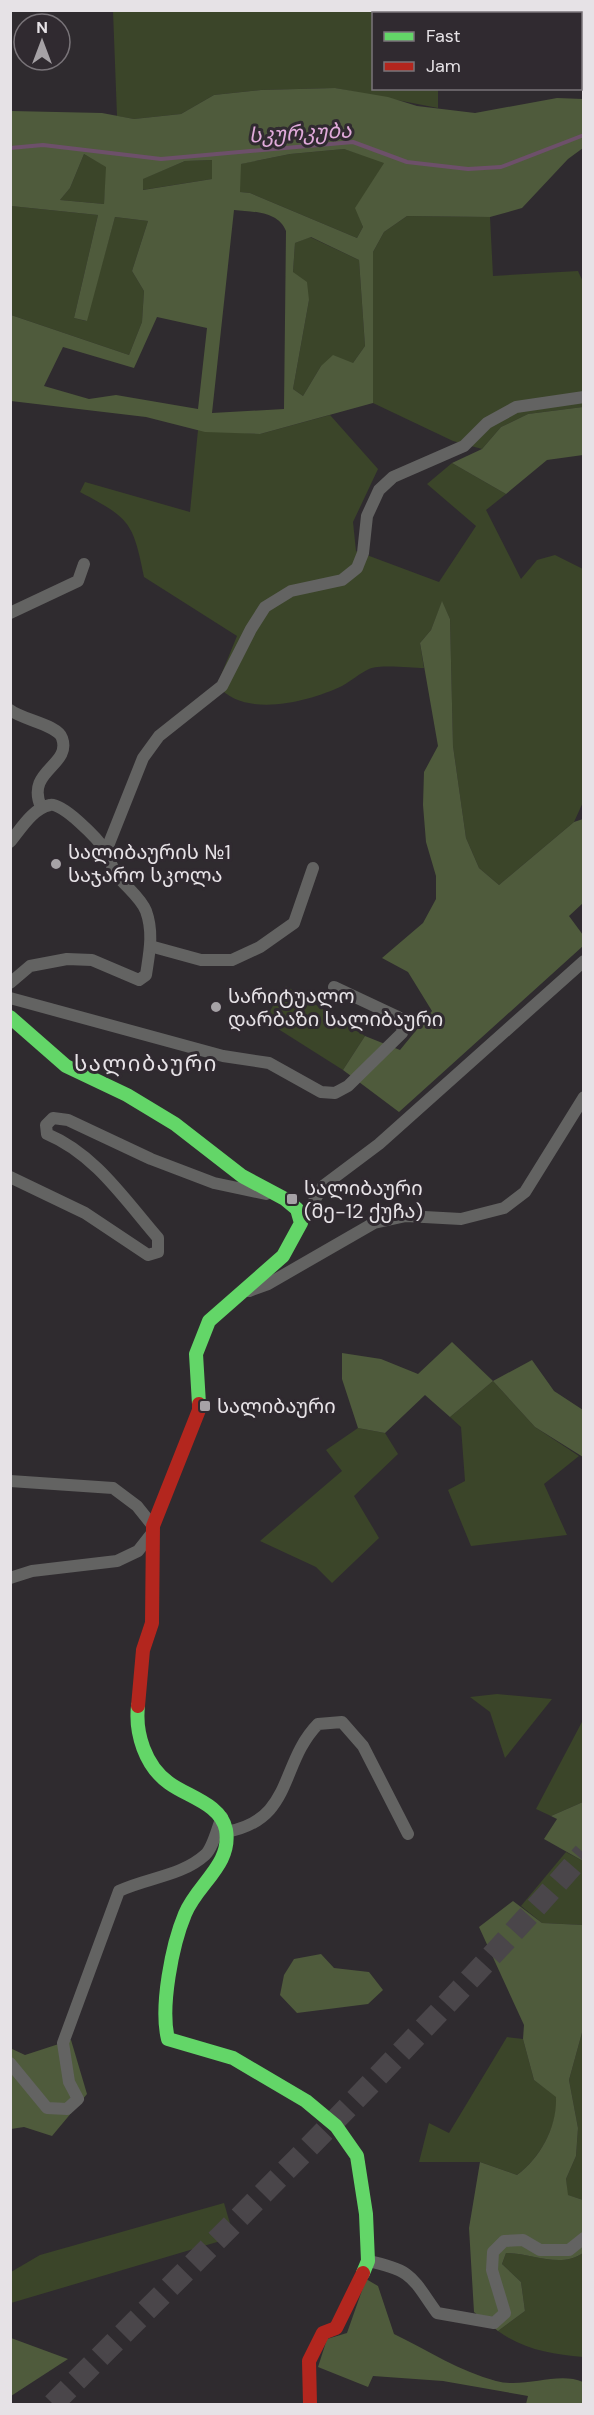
<svg xmlns="http://www.w3.org/2000/svg" width="594" height="2415" font-family="'DM Sans','Noto Sans Georgian',sans-serif">
  <style>
    .green { fill: #3b4529 }
    .forest { fill: #4f5b3c; fill-rule: evenodd }
    .lines { fill: none; stroke-linecap: round; stroke-linejoin: round }
    .stream { stroke: #6d506a; stroke-width: 4 }
    .highway-tunnel { stroke: #4a464a; stroke-width: 22; stroke-dasharray: 22 11; stroke-linecap: butt }
    .street { stroke: #636362; stroke-width: 12 }
    .fast { stroke: #63d668; stroke-width: 14 }
    .jam { stroke: #b3261e; stroke-width: 14 }
    .poi-dot { fill: #a6a2a6; stroke: #302a30; stroke-width: 2 }
    .labels { text-anchor: middle; stroke-width: 6; stroke-linejoin: round; paint-order: stroke }
    .poi-label { font-size: 20px; fill: #e6e2e6; stroke: #302a30; text-anchor: start }
    .water-label { font-size: 21px; font-style: italic; fill: #e0aada; stroke: #302a30 }
    .quarter-label { font-size: 22px; letter-spacing: 1.5px; fill: #e6e2e6; stroke: #302a30 }
  </style>
  <rect width="100%" height="100%" fill="#2f2b2f"/>
  <g class="green">
    <path d="M113 11H436V14H374V88L438 89V108L335 88 261 90 214 95 181 114 134 119 117 116Z"/>
    <path d="M344 149 385 162 356 208 363 227 357 238 250 193 240 192V164L290 154Z"/>
    <path d="M84 154 107 167 104 204 60 200 70 188Z"/>
    <path d="M212 160V179L142 190V179L185 161Z"/>
    <path d="M11 206 98 215 74 318 86 321 115 217 148 221 132 271 144 291 142 322 129 355 11 315Z"/>
    <path d="M407 216 490 217 493 276 578 271 584 284 583 407 528 414 501 427 482 449 453 441 373 403V252L384 232Z"/>
    <path d="M310 237 359 260 365 346 353 363 321 366 303 396 293 389 309 300 293 272 295 243Z"/>
    <path d="M330 415 378 469 353 522 356 551 439 582 476 526 427 484 452 463 506 494 486 510 521 579 537 560 555 555 583 569 584 800 574 822 499 885 479 868 466 838 453 746 450 619 442 602 431 630 420 643 424 668C411 668 381 664 369 669 360 673 351 681 342 686 308 702 244 719 217 685L237 636 144 577C133 521 129 518 80 492L85 482 190 512 198 430 260 434Z"/>
    <path d="M286 986 365 1036 343 1070 264 1020Z"/>
    <path d="M493 1381 535 1427 579 1456 544 1484 567 1535 471 1546 448 1490 465 1481 461 1427 450 1417Z"/>
    <path d="M358 1428 385 1433 398 1454 354 1496 379 1538 332 1583 316 1567 260 1541 342 1471 326 1450Z"/>
    <path d="M497 1694 552 1699 505 1758 490 1712 470 1697Z"/>
    <path d="M583 1720V1802L551 1816 536 1809Z"/>
    <path d="M566 1852 583 1861V1925L542 1923 521 1906Z"/>
    <path d="M583 2029V2200L567 2195 566 2179 576 2156 578 2128 569 2080Z"/>
    <path d="M507 2037 523 2039 534 2080 557 2097C557 2127 541 2157 517 2175L480 2162H419L429 2123 449 2133Z"/>
    <path d="M224 2203 234 2237 11 2303V2272L40 2255Z"/>
    <path d="M506 2253C532 2253 560 2269 583 2253V2357C552 2354 524 2350 498 2331L525 2311 521 2282 502 2264Z"/>
  </g>
  <g class="forest">
    <path d="M335 88 388 97 417 106 475 113 557 98 583 99V148L568 159 522 208 490 217 407 216 384 232 373 252V403L260 434 205 432 146 417 11 401V315L129 355 142 322 144 291 132 271 148 221 115 217 87 321 74 318 98 215 11 206V111L102 113 134 119 181 114 214 95 261 90ZM344 149 384 163 355 208 363 227 357 238 250 193 240 192 241 164 290 154ZM84 154 106 167 104 204 60 200 70 188ZM185 161 212 160V179L143 190V179ZM234 210C253 212 278 211 286 231L284 409 212 413ZM311 237 359 260 365 346 353 363 333 355 321 366 303 396 293 389 309 300 307 282 293 272 295 243ZM157 317 207 328 198 409 116 395 89 399 44 386 63 347 134 368Z"/>
    <path d="M583 407V455L547 460 506 494 452 463 482 449 501 427 528 414Z"/>
    <path d="M442 601 450 619 453 746 466 838 479 868 499 885 574 822 583 819V903L569 916 583 935V946L399 1112 343 1070 365 1036 400 1050 432 1011 408 972 382 958 423 923 436 899V876L426 842 423 805 424 772 438 746 420 643 431 630Z"/>
    <path d="M452 1342 493 1381 532 1360 554 1391 583 1410V1457L535 1427 493 1381 450 1417 425 1395 385 1433 358 1428 342 1379V1353L381 1359 418 1374Z"/>
    <path d="M583 1802V1861L544 1839 557 1819 551 1816Z"/>
    <path d="M513 1901 542 1923 583 1925V2029L569 2080 578 2128 576 2156 566 2179 568 2195 583 2200V2253C560 2269 532 2253 506 2253L502 2264 521 2282 525 2311 498 2331 474 2312 469 2228 480 2162 517 2175C541 2157 557 2127 556 2097L534 2080 523 2039 524 2025 479 1927Z"/>
    <path d="M321 1954 334 1968 369 1972 383 1990 368 2004 297 2013 280 1995 284 1975 294 1959Z"/>
    <path d="M71 2040 87 2094 52 2136 24 2127 11 2129 10 2048 25 2055Z"/>
    <path d="M366 2279 378 2286 394 2334C427 2350 461 2372 496 2381 525 2389 557 2371 583 2382V2404H526L528 2396 443 2381 373 2376 368 2387 318 2367 327 2339 347 2333Z"/>
    <path d="M10 2338H11L68 2359 11 2396Z"/>
  </g>
  <g class="lines">
    <path class="stream" d="M10 148 43 145 161 159 353 142 407 162 468 169 501 167 584 135"/>
    <path class="highway-tunnel" d="M53 2404C233 2223 416 2045 584 1853"/>
    <g class="street">
      <path d="M10 613 78 581 84 564"/>
      <path d="M10 710C23 720 58 725 62 738 72 766 25 770 41 807"/>
      <path d="M10 842C20 830 33 808 50 805 62 802 98 839 105 850 109 857 111 865 115 872 123 885 140 896 146 911 154 933 149 954 146 975L139 980 92 960 67 959 30 966 10 983"/>
      <path d="M106 851 143 758 159 736 222 686 251 629 265 607 291 591 342 580 357 568 363 553 367 516 379 490 393 477 464 446 487 423 516 407 584 397"/>
      <path d="M150 946 201 960H232L260 947 294 923 313 868"/>
      <path d="M10 998 223 1056 269 1063 321 1092 335 1093 348 1086 402 1033 403 1023 400 1018 334 987"/>
      <path d="M10 1177 85 1213 148 1255 158 1252V1238C125 1200 95 1154 47 1134L46 1125 53 1118 68 1120 151 1159 214 1183 266 1194"/>
      <path d="M301 1223 323 1186 379 1144 584 961"/>
      <path d="M249 1291 268 1284 374 1223 406 1216 461 1219 504 1208 525 1192 584 1097"/>
      <path d="M10 1481 113 1488 137 1506 153 1526"/>
      <path d="M10 1578 32 1571 117 1561 138 1551 153 1532"/>
      <path d="M226 1832C294 1820 279 1764 318 1724L342 1722 363 1746 408 1834"/>
      <path d="M10 2063 47 2108 67 2109 78 2099 69 2082 63 2043 119 1891C146 1878 182 1876 205 1855 213 1848 217 1828 222 1817"/>
      <path d="M368 2261C413 2270 412 2278 437 2313L494 2323 505 2313 492 2270 493 2252 504 2241 523 2240 540 2250H569L584 2238"/>
    </g>
    <g class="fast">
      <path d="M10 1017 66 1066 127 1095 175 1124 242 1176 285 1199 297 1209 301 1223 283 1256 209 1321 196 1354 199 1404"/>
      <path d="M138 1706C135 1733 145 1766 169 1783 188 1797 221 1804 226 1830 232 1865 197 1884 185 1914 172 1945 160 2007 168 2039L233 2058 306 2101 336 2126 357 2156 366 2214 368 2261 363 2273"/>
    </g>
    <g class="jam">
      <path d="M138 1706 143 1650 152 1623 153 1526 199 1410V1404"/>
      <path d="M310 2404 309 2361 323 2333 336 2328 363 2273"/>
    </g>
  </g>
  <g class="poi-dot">
    <circle cx="56" cy="864" r="6"/>
    <circle cx="216" cy="1007" r="6"/>
    <rect x="286" y="1193" width="12" height="12" rx="3"/>
    <rect x="199" y="1400" width="12" height="12" rx="3"/>
  </g>
  <g class="labels">
    <g class="poi-label">
      <text x="68" y="859">სალიბაურის №1<tspan x="68" dy="23">საჯარო სკოლა</tspan></text>
      <text x="228" y="1003">სარიტუალო<tspan x="228" dy="23">დარბაზი სალიბაური</tspan></text>
      <text x="304" y="1195">სალიბაური<tspan x="304" dy="23">(მე-12 ქუჩა)</tspan></text>
      <text x="217" y="1413">სალიბაური</text>
    </g>
    <g class="water-label">
      <text transform="translate(300 133) rotate(-3)" y="7">სკურკუბა</text>
    </g>
    <g class="quarter-label">
      <text x="146" y="1071">სალიბაური</text>
    </g>
  </g>
  <rect width="594" height="2415" fill="none" stroke="#e6e2e6" stroke-width="24"/>
  <rect x="372" y="12" width="210" height="78" fill="#302a30" stroke="#797479" stroke-width="1.5"/>
  <rect x="384" y="32" width="30" height="9" fill="#63d668" stroke="#797479" stroke-width="1.5"/>
  <text x="426" y="42" font-size="18" fill="#e6e2e6">Fast</text>
  <rect x="384" y="62" width="30" height="9" fill="#b3261e" stroke="#797479" stroke-width="1.5"/>
  <text x="426" y="72" font-size="18" fill="#e6e2e6">Jam</text>
  <g transform="translate(42 42)"><circle r="28" fill="#302a30" stroke="#797479" stroke-width="1.5"/>
  <path d="M0-4.5L10 22L0 15L-10 22Z" fill="#a6a2a6"/>
  <text y="-9" font-size="16" font-weight="bold" text-anchor="middle" fill="#e6e2e6">N</text>
  </g>
</svg>
